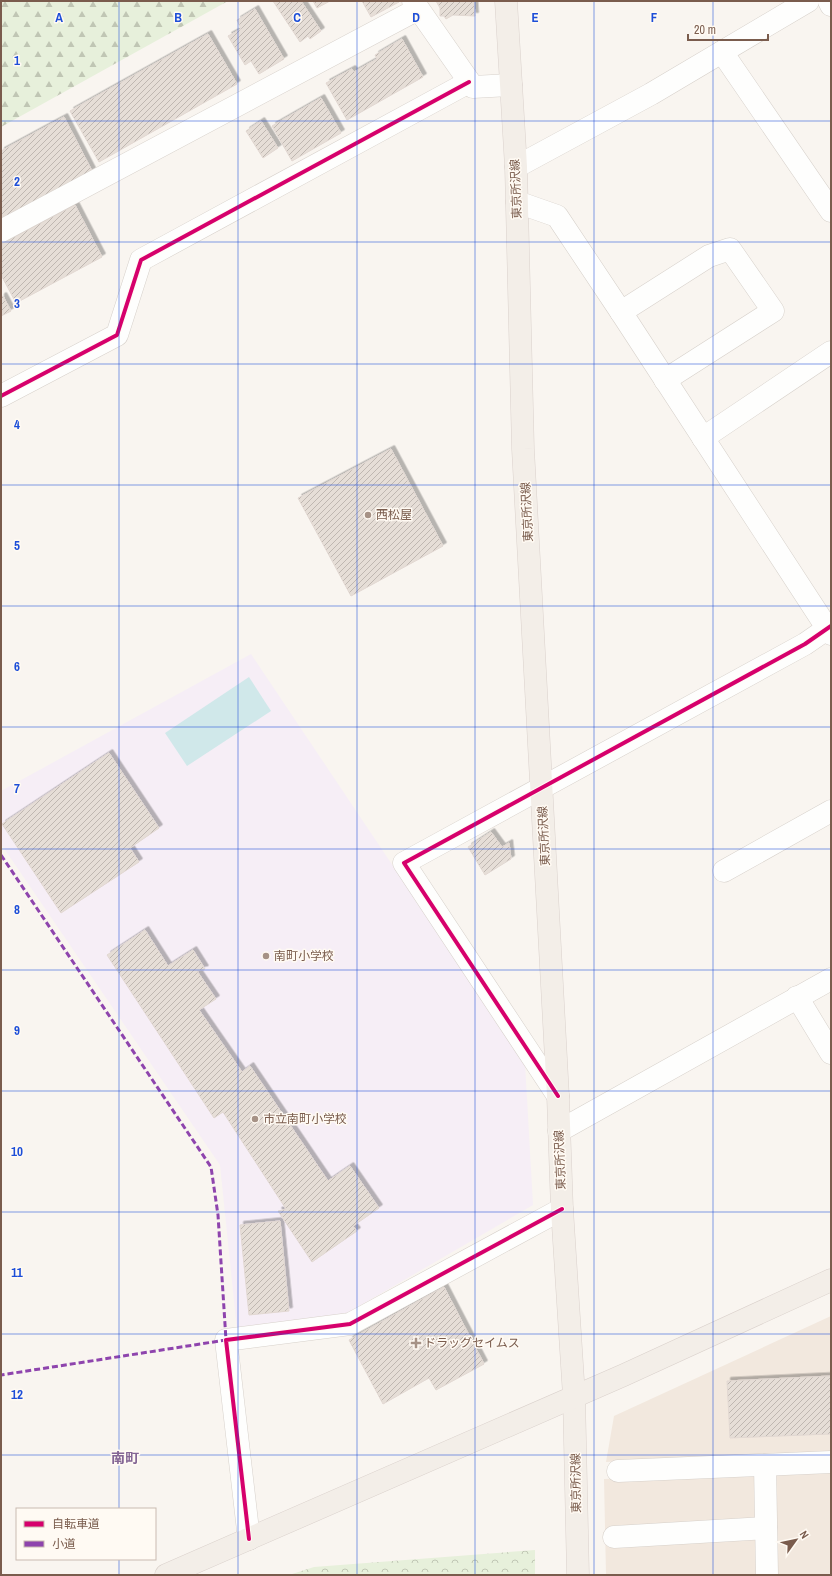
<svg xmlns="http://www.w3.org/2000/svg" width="832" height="1576" font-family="'Archivo Narrow','Noto Sans JP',sans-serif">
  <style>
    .residential { fill: #f2e8de }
    .education { fill: #f6eef6 }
    .forest { fill: url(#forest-firs) }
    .park { fill: url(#park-crowns) }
    .water { fill: #d0e8ea }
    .building { fill: url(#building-hatch); stroke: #e2d8d2; filter: url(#shadow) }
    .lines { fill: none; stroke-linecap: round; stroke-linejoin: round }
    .minor-casing { stroke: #d7d1cb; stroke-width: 23 }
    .major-casing { stroke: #dad1cc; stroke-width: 23 }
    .minor { stroke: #fefefd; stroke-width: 22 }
    .major { stroke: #f3eee8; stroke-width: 22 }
    .quiet { stroke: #8e44ad; stroke-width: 3; stroke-dasharray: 6 3; stroke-linecap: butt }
    .cycleway-casing { stroke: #fffaf3; stroke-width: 6 }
    .cycleway { stroke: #d6006c; stroke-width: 4 }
    .grid { fill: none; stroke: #1d4ed8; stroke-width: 1; stroke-opacity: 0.55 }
    .poi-dot { fill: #a69286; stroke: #fffaf3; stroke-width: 1.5 }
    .labels { text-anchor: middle; stroke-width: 3; stroke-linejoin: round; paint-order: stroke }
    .street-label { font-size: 12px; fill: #7a5c4d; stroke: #fffaf3 }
    .poi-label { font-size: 12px; fill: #7a5c4d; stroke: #fffaf3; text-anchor: start }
    .quarter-label { font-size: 14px; font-weight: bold; fill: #846695; stroke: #fffaf3 }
    .grid-label { font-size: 13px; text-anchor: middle; font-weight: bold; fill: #1d4ed8; stroke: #fffaf3; stroke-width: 3; stroke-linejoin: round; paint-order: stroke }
  </style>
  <defs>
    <pattern id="forest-firs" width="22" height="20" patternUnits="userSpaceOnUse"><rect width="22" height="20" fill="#e7f0db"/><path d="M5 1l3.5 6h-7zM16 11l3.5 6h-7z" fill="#c0c6b4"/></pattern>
    <pattern id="park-crowns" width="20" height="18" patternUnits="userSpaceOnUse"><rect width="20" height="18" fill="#e7f0db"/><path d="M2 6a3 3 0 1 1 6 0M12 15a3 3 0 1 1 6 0" fill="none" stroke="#c0c6b4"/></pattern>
    <pattern id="building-hatch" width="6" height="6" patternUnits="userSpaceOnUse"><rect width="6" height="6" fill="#e6ded7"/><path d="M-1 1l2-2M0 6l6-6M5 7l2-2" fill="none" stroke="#bfb7b1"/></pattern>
    <filter id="shadow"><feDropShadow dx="3.5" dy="-3.5" stdDeviation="0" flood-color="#0004"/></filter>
  </defs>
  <rect width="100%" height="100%" fill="#f9f5f0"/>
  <g class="residential">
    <path d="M831 1316V1451L606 1462 614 1416Z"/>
    <path d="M831 1469V1575H606L604 1479Z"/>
  </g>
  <path class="education" d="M251 654 525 1063 533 1205 332 1322 237 1330 220 1165 1 844V791Z"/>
  <path class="forest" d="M1 1H228L1 127Z"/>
  <path class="park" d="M535 1550V1575H289L314 1567Z"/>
  <path class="water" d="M249 677 271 711 187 766 165 733Z"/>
  <g class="building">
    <path d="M273 1H301L321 31 310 39 308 36 300 42Z"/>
    <path d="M313 1H330L317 8Z"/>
    <path d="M362 1H398L399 2 371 17Z"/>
    <path d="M436 1H474L475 16 453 15 446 19 444 16H440V8Z"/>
    <path d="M255 9 284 59 259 74 251 61 245 65 228 36 241 29 237 20Z"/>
    <path d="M208 34 237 84 99 162 70 111Z"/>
    <path d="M402 39 423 77 347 120 326 83 352 69 354 72 377 59 375 55Z"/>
    <path d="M321 98 341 133 292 161 272 126Z"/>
    <path d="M64 117 92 171 1 219V151Z"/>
    <path d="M261 121 278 148 263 158 246 131Z"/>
    <path d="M75 205 102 257 16 303 1 275V244Z"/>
    <path d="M3 296 11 311 1 316V297Z"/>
    <path d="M391 449 443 546 351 596 298 498Z"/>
    <path d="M109 753 159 828 130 848 139 862 61 913 2 824Z"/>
    <path d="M491 832 502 847 509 843 511 859 485 875 468 847Z"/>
    <path d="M145 930 168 966 193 950 205 969 197 971 216 999 199 1010 242 1072 250 1066 328 1181 350 1166 379 1208 353 1226 357 1231 312 1262 278 1211 286 1209 223 1112 214 1118 107 955Z"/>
    <path d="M280 1221 289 1311 249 1315 240 1225Z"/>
    <path d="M444 1287 484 1364 436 1390 429 1378 383 1404 349 1340Z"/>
    <path d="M831 1376V1434L730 1438 727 1381Z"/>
  </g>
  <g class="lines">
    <g class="minor-casing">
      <g id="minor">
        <path d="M413 1 473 87 511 85"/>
        <path d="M829 1 831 5"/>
        <path d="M722 52 831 211"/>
        <path d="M516 167 651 94 808 1"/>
        <path d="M517 202 557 216 621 312 831 634"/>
        <path d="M1 231 418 9"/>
        <path d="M621 312 709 256 730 249 773 311 665 380"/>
        <path d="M1 396 117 335 141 260 469 82"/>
        <path d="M703 438 831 352"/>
        <path d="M724 871 831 811"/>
        <path d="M797 997 831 1053"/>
        <path d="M558 1096 404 863 805 644 831 626"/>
        <path d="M559 1131 831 979"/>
        <path d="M765 1465 767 1575"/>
        <path d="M618 1471 831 1462"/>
        <path d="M614 1537 766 1528"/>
        <path d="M249 1539 226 1340 350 1324 562 1209"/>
      </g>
    </g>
    <g class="major-casing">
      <g id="major">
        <path d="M506 1 516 167 523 449 558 1096 562 1209 574 1396 578 1575"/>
        <path d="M166 1575 624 1375 831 1280"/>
      </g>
    </g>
    <use href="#minor" class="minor"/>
    <use href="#major" class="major"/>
    <path class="quiet" d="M1 855 211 1167 218 1215 226 1340 1 1375"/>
    <g class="cycleway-casing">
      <g id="cycleway">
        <path d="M1 396 117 335 141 260 469 82"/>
        <path d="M558 1096 404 863 805 644 831 626"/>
        <path d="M249 1539 226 1340 350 1324 562 1209"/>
      </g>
    </g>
    <use href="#cycleway" class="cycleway"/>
  </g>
  <path class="grid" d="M119 1V1509M238 1V1575M357 1V1575M475 1V1575M594 1V1575M713 1V1575M1 121H831M1 242H831M1 364H831M1 485H831M1 606H831M1 727H831M1 849H831M1 970H831M1 1091H831M1 1212H831M1 1334H831M1 1455H831M119 1559V1575"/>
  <g class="poi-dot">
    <circle cx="368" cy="515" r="4"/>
    <circle cx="266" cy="956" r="4"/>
    <circle cx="255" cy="1119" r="4"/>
    <path d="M414 1337h4v4h4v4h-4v4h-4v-4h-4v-4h4z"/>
  </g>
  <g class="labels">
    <g class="street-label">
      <text transform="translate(516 189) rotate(-92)" y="4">東京所沢線</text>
      <text transform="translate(527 512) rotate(-93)" y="4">東京所沢線</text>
      <text transform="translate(544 836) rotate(-93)" y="4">東京所沢線</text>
      <text transform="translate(560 1160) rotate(-92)" y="4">東京所沢線</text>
      <text transform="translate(576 1483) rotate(-91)" y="4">東京所沢線</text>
    </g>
    <g class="poi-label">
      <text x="376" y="519">西松屋</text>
      <text x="274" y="960">南町小学校</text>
      <text x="263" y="1123">市立南町小学校</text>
      <text x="424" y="1347">ドラッグセイムス</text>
    </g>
    <g class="quarter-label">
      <text x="125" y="1463">南町</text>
    </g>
  </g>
  <g class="grid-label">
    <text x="59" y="22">A</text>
    <text x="178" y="22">B</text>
    <text x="297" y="22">C</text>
    <text x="416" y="22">D</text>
    <text x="535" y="22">E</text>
    <text x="654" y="22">F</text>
    <text x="17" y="65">1</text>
    <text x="17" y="186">2</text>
    <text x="17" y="308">3</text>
    <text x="17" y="429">4</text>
    <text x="17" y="550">5</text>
    <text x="17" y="671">6</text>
    <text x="17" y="793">7</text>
    <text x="17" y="914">8</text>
    <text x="17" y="1035">9</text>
    <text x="17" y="1156">10</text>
    <text x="17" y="1277">11</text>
    <text x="17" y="1399">12</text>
  </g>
  <rect width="832" height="1576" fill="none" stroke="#7a5c4d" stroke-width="4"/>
  <rect x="16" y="1508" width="140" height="52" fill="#fffaf3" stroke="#cabbb1"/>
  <rect x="24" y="1521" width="20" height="6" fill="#d6006c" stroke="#cabbb1"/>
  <text x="52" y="1528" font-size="12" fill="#7a5c4d">自転車道</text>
  <rect x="24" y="1541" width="20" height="6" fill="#8e44ad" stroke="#cabbb1"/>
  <text x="52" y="1548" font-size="12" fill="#7a5c4d">小道</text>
  <g transform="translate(796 1540) rotate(57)" stroke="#fffaf3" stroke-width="3" paint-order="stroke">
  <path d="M0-3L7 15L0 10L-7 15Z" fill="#7a5c4d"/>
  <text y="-6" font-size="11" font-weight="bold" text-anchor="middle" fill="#7a5c4d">N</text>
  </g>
  <path d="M688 34v6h80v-6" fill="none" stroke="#7a5c4d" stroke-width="2"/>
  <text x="694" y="34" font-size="12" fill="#7a5c4d" stroke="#fffaf3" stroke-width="3" paint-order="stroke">20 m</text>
</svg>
